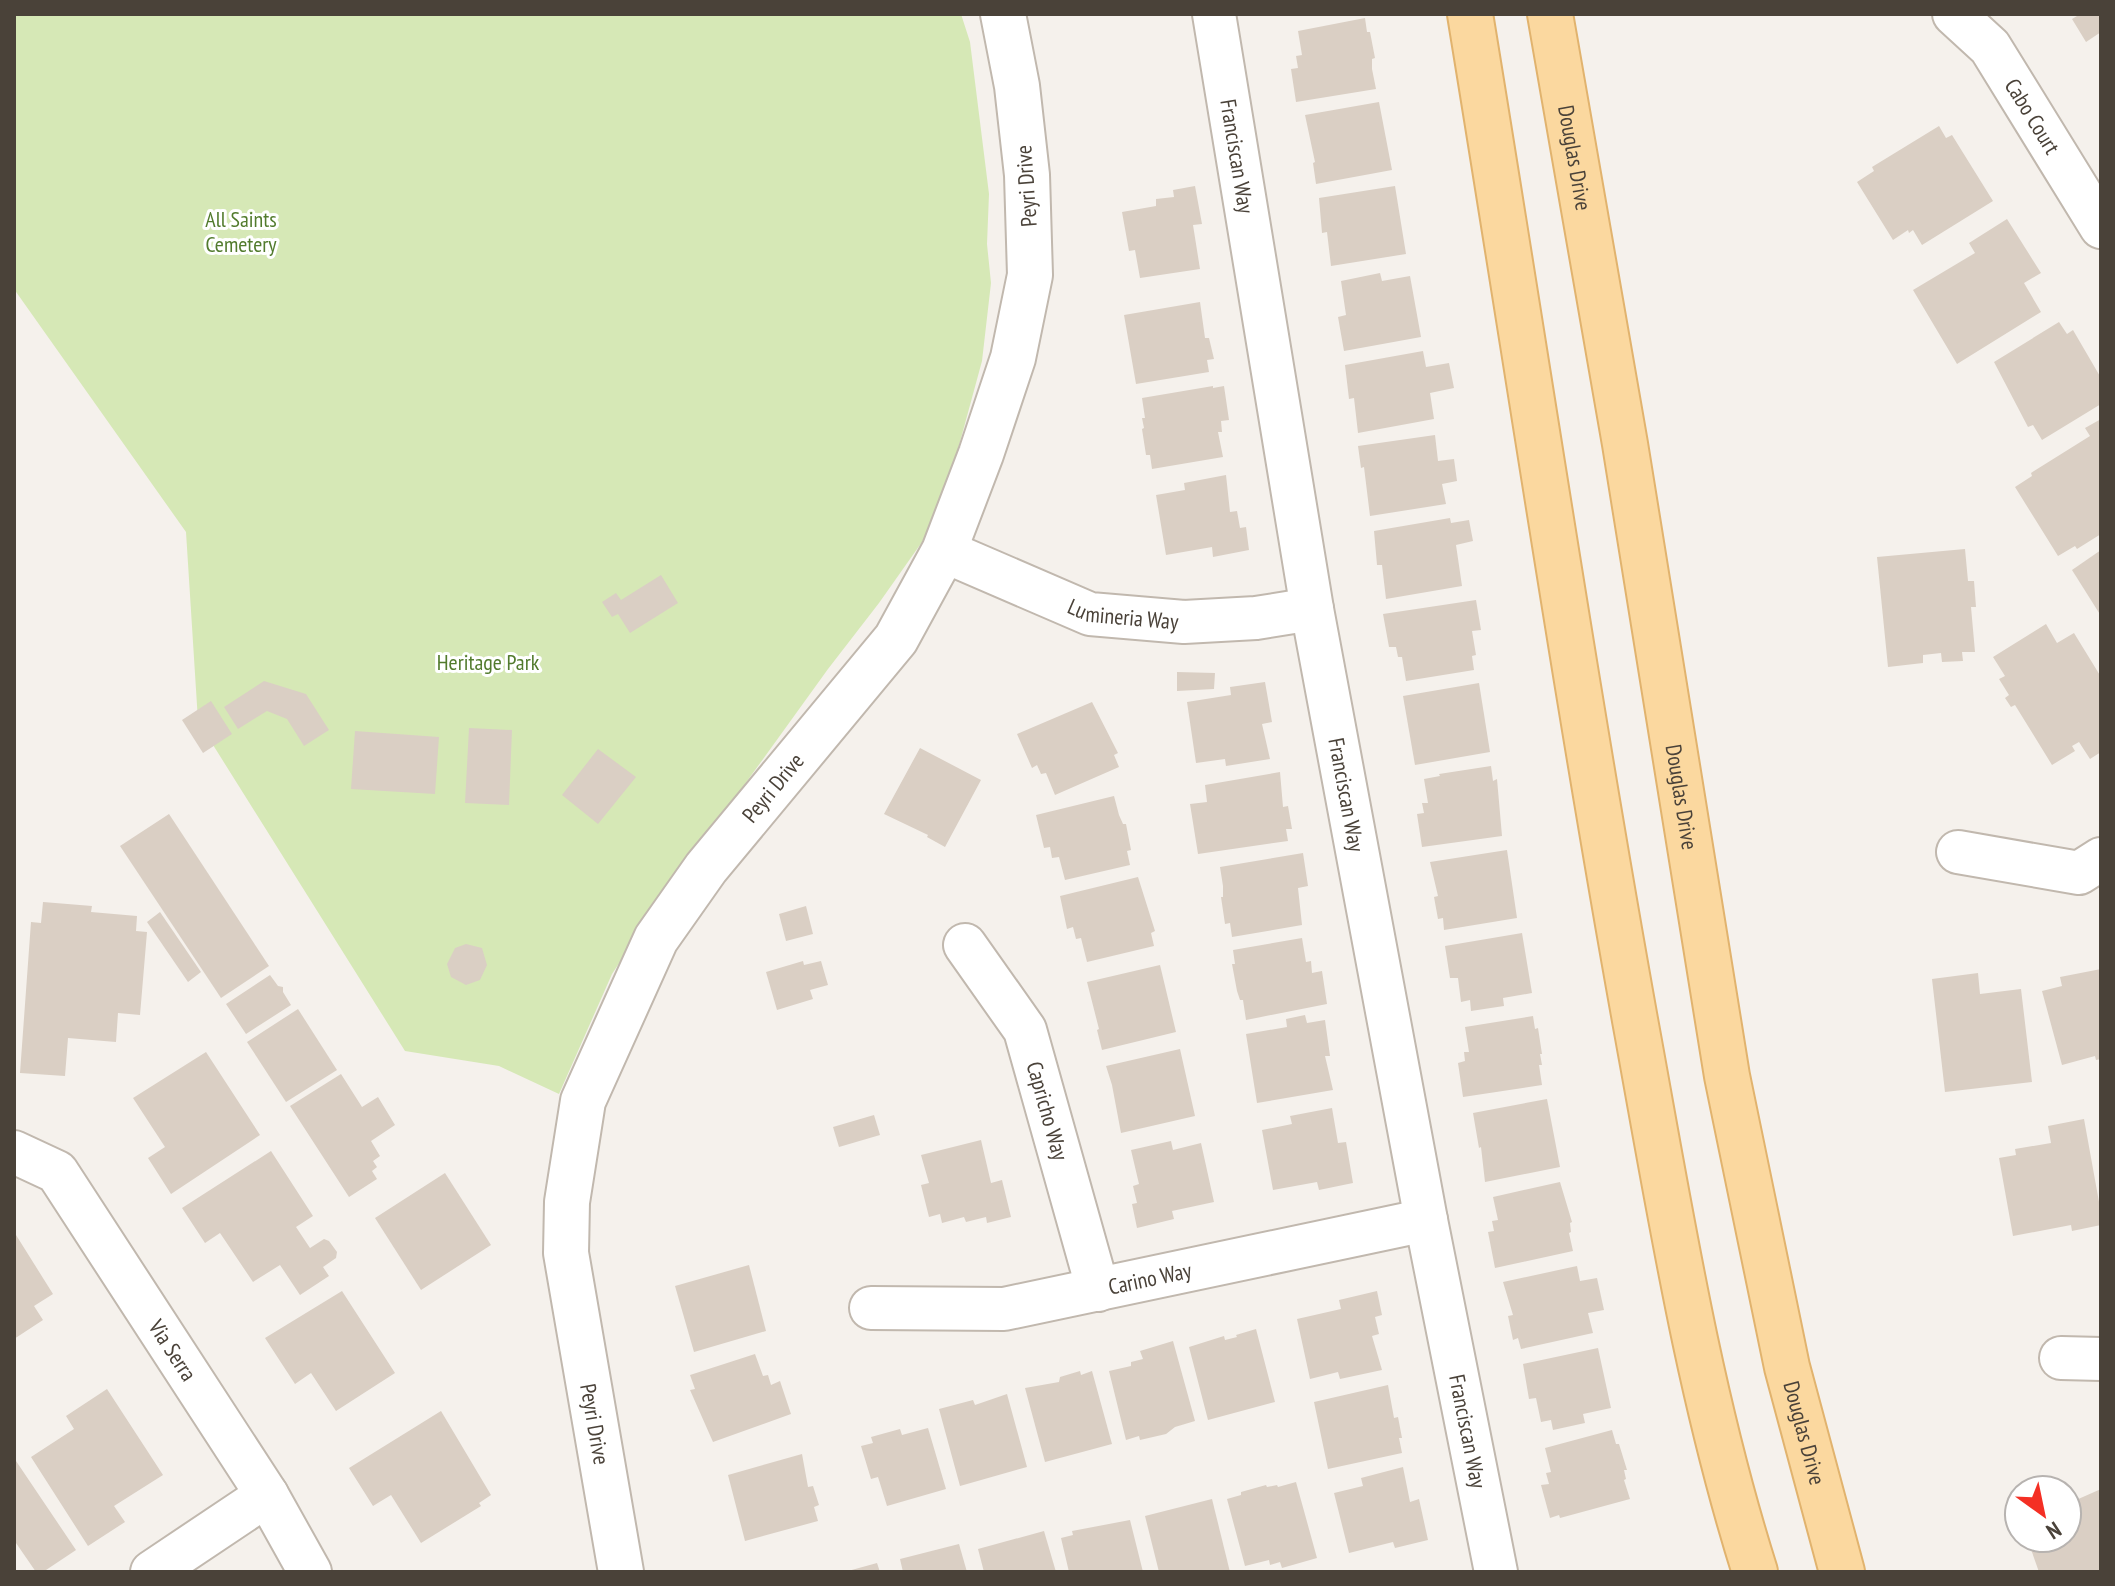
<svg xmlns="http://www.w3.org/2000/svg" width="2115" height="1586" font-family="'PT Sans Narrow',sans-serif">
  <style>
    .green { fill: #d6e8b6 }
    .building { fill: #dacfc4 }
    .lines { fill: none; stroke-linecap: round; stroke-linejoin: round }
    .minor-casing { stroke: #c1b8ae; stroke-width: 46 }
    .tertiary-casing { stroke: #c1b8ae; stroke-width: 48 }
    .primary-casing { stroke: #e1b36e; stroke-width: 48 }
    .minor { stroke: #fff; stroke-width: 42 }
    .tertiary { stroke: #fff; stroke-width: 44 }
    .primary { stroke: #fbd89f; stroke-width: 44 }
    .labels { text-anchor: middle; stroke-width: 6; stroke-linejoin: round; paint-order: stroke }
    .street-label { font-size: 22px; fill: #4a4239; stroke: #fff }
    .park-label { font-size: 22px; fill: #527b2d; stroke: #fff }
  </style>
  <rect width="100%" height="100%" fill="#f5f1ec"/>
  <path class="green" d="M14 14H961L970 42 989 194 987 244 991 283 982 361 942 508 922 542 879 603 828 669 654 910 612 974 559 1094 499 1066 405 1051 198 721 186 532 14 289Z"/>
  <g class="building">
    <path d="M2076 14H2101V32L2086 42 2072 19 2077 16Z"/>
    <path d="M1365 18 1367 32H1370L1375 58 1372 59V69L1376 89 1296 102 1291 69 1298 68 1296 56 1302 55 1298 31Z"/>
    <path d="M1379 102 1392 170 1316 184 1313 163 1315 162 1305 115Z"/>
    <path d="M1939 126 1946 138 1952 135 1993 201 1922 245 1913 230 1909 233 1908 230 1893 240 1857 182 1874 171 1872 167Z"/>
    <path d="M1195 186 1202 224 1193 225 1200 269 1140 278 1135 250 1129 251 1122 212 1156 206V199L1174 197 1173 190Z"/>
    <path d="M1395 186 1406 254 1331 266 1327 232 1322 233 1319 198Z"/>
    <path d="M2007 219 2041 273 2024 283 2041 312 1957 364 1913 290 1975 253 1969 243Z"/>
    <path d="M1380 273 1382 281 1410 276 1421 337 1344 351 1338 317 1346 315 1341 281Z"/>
    <path d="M1200 302 1205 338H1209L1214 359 1207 360 1209 372 1136 384 1124 315Z"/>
    <path d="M2059 322 2067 334 2073 330 2101 378V404L2042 440 2033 425 2028 427 1994 362Z"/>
    <path d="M1423 351 1426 367 1449 363 1454 388 1430 393 1434 419 1358 433 1354 398 1349 399 1345 365Z"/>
    <path d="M1213 386V388L1224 386 1229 420 1221 421 1222 432H1218L1223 457 1152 469 1150 455H1146L1142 429 1144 428 1142 418H1145L1142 398Z"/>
    <path d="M2101 419V534L2077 549 2075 546 2058 556 2015 487 2032 476 2031 473 2090 436 2085 428Z"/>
    <path d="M1435 435 1438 461 1454 459 1457 481 1442 484 1446 504 1370 516 1364 467 1361 468 1358 446Z"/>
    <path d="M1226 475 1230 512 1237 511 1240 528 1246 527 1249 550 1213 557 1212 547 1166 555 1156 495 1185 490 1184 483Z"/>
    <path d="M1450 518 1451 523 1469 520 1473 541 1456 545 1462 586 1386 599 1382 565H1377L1374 531Z"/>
    <path d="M1965 549 1968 581H1974L1976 607H1971L1975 652H1962L1963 661 1942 662 1941 653 1923 655V663L1888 667 1877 557Z"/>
    <path d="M2101 550V616L2072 570Z"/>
    <path d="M661 575 678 603 630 633 618 614 612 617 602 602 616 593 621 600Z"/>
    <path d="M1476 600 1481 630 1472 631 1476 655 1472 656 1474 670 1406 681 1402 657H1398L1396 647H1389L1383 614Z"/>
    <path d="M2046 624 2057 643 2074 633 2101 677V752L2090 759 2079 742 2072 746 2075 751 2052 765 2015 705 2011 707 2005 698 2009 695 1999 679 2005 676 1993 657Z"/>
    <path d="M1177 672 1215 673 1214 689 1177 691Z"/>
    <path d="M264 681 306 694 329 730 304 746 287 719 267 711 238 729 224 707Z"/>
    <path d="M1265 682 1272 722 1262 724 1270 759 1226 766 1225 759 1196 763 1187 702 1231 695 1230 687Z"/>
    <path d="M1479 683 1490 752 1415 765 1403 696Z"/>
    <path d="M211 701 232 734 203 753 182 720Z"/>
    <path d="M1092 702 1118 753 1114 755 1119 767 1055 795 1046 773 1041 774 1037 765 1032 768 1017 734Z"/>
    <path d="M469 728 512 730 509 805 465 803Z"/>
    <path d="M355 731 439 737 435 794 351 789Z"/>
    <path d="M920 748 981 780 945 847 927 837 928 835 884 814Z"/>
    <path d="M598 749 636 777 598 824 562 795Z"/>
    <path d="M1491 766 1493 781 1497 779 1502 836 1422 847 1417 814 1424 813 1422 803H1428L1424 779 1440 776 1439 774Z"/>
    <path d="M1280 772 1283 807 1288 806 1292 829H1286L1288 841 1198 854 1190 804 1207 802 1205 785Z"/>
    <path d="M1114 796 1119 815 1123 824H1126L1131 850 1127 851 1130 865 1065 880 1059 857 1052 858 1050 847 1044 848 1036 815Z"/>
    <path d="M169 814 269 966 221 998 120 846Z"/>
    <path d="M1507 850 1517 918 1444 930 1443 918 1438 919 1434 897 1438 896 1430 862Z"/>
    <path d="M1303 853 1308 886 1298 888 1302 925 1232 937 1230 923 1225 924 1221 897H1223V886L1220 867Z"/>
    <path d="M1138 877 1155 931 1151 933 1154 946 1087 962 1081 938 1076 939 1073 927 1067 929 1060 896Z"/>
    <path d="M43 902 92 906 91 912 137 916 136 931 147 932 140 1015 118 1013 116 1042 68 1038 65 1076 20 1073 31 922 41 923Z"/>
    <path d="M806 906 813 934 786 941 779 914Z"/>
    <path d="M160 912 201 972 188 982 147 922Z"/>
    <path d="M1522 933 1532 993 1503 998 1504 1006 1471 1011 1470 1000 1461 1002 1458 978H1450L1445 946Z"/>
    <path d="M1302 938 1306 962 1311 961 1312 973 1322 971 1327 1004 1246 1020 1243 1000H1240L1237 991 1232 964H1235L1233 950Z"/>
    <path d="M466 944 482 948 487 965 480 980 466 985 451 977 447 964 455 948Z"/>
    <path d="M803 961 804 965 821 961 828 985 810 990 813 999 777 1010 766 972Z"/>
    <path d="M1160 965 1176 1032 1102 1050 1097 1030 1099 1029 1087 982Z"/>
    <path d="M2101 969V1059L2096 1060 2095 1056 2062 1065 2042 991 2062 986 2060 977Z"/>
    <path d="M1978 973 1980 994 2021 989 2032 1082 1945 1092 1932 979Z"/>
    <path d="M270 975 278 986 283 987V992L291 1005 246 1034 226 1004Z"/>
    <path d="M298 1009 337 1070 286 1102 247 1042Z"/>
    <path d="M1305 1015 1307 1023 1325 1020 1330 1056H1325L1333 1090 1257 1103 1246 1034 1287 1027 1286 1019Z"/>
    <path d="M1533 1016 1535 1029 1538 1028 1542 1054H1540L1542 1065H1539L1542 1085 1463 1097 1458 1063 1465 1061 1464 1052H1469L1465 1027Z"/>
    <path d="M1180 1049 1195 1116 1121 1133 1112 1085 1106 1066Z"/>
    <path d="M206 1052 260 1135 171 1194 148 1158 165 1147 133 1098Z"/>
    <path d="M341 1074 362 1107 378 1097 395 1125 371 1141 380 1156 373 1161 377 1167 372 1171 377 1179 349 1197 290 1106Z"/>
    <path d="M1547 1099 1560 1167 1485 1182 1481 1147 1479 1148 1473 1113Z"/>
    <path d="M1332 1108 1338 1143 1346 1142 1353 1183 1319 1190 1317 1182 1273 1190 1262 1130 1292 1124 1290 1116Z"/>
    <path d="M874 1115 880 1135 839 1147 833 1127Z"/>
    <path d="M2084 1119 2101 1213V1225L2072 1231 2071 1225 2013 1236 1999 1158 2016 1155 2015 1149 2051 1143 2048 1126Z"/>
    <path d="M981 1140 991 1183 1002 1180 1011 1217 987 1223 986 1217 966 1222 964 1217 942 1223 940 1214 929 1217 921 1185 929 1183 921 1155Z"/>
    <path d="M1171 1141 1173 1150 1201 1143 1214 1202 1172 1211 1174 1219 1137 1228 1132 1204 1137 1203 1133 1186 1139 1184 1131 1150Z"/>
    <path d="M271 1151 313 1216 296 1227 310 1248 324 1239 329 1241 337 1252 336 1258 323 1267 329 1276 300 1295 280 1265 253 1282 220 1233 205 1243 182 1208Z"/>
    <path d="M445 1173 491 1245 421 1290 375 1218Z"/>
    <path d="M1560 1182 1572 1222 1570 1223 1571 1232 1569 1233 1573 1251 1495 1268 1488 1232 1494 1231 1492 1221 1498 1220 1493 1197Z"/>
    <path d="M16 1235 53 1294 34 1306 43 1320 14 1339Z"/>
    <path d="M749 1265 766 1331 694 1352 675 1286Z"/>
    <path d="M1577 1266 1580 1281 1597 1278 1604 1310 1588 1313 1593 1333 1521 1349 1518 1338 1513 1340 1508 1316 1513 1315 1503 1282Z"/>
    <path d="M342 1291 395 1373 336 1411 311 1373 295 1384 265 1338Z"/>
    <path d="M1377 1291 1382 1315 1375 1317 1379 1334 1372 1336 1382 1370 1340 1379 1338 1372 1310 1379 1297 1319 1341 1309 1339 1300Z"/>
    <path d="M1256 1329 1275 1402 1208 1420 1189 1347 1224 1336 1225 1340 1237 1337 1236 1335Z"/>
    <path d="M1173 1341 1195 1421 1175 1427 1166 1434 1140 1440 1139 1436 1126 1440 1109 1371 1131 1366V1362L1143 1359 1140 1351Z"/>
    <path d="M1598 1348 1611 1408 1583 1414 1585 1423 1553 1430 1551 1420 1541 1422 1536 1398 1529 1399 1523 1364Z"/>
    <path d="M755 1354 763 1376 768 1375 771 1385 780 1381 791 1414 713 1442 690 1390 695 1389 690 1375Z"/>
    <path d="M1080 1371 1081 1375 1092 1371 1112 1444 1045 1462 1025 1388 1059 1382 1060 1377Z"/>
    <path d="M1388 1385 1394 1418 1398 1417 1402 1438H1399L1402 1453 1328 1469 1314 1402Z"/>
    <path d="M107 1389 163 1475 114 1506 125 1522 88 1546 31 1457 74 1429 66 1416Z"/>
    <path d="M1007 1394 1027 1467 960 1486 939 1409 973 1400 975 1405Z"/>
    <path d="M441 1411 491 1495 479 1503 481 1506 421 1543 391 1495 373 1506 349 1468Z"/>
    <path d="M928 1428 946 1489 887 1506 878 1477 871 1479 861 1446 873 1443 871 1437 900 1429 902 1435Z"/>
    <path d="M1612 1430 1616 1444H1619L1627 1470H1624L1626 1479 1624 1480 1630 1499 1560 1518 1559 1515 1550 1518 1541 1485 1549 1484 1546 1473 1551 1472 1545 1448Z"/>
    <path d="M802 1454 808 1487 813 1486 819 1505 814 1507 818 1521 745 1541 728 1475Z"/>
    <path d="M14 1458 76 1550 43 1572H36L16 1543 14 1544Z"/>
    <path d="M1403 1467 1410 1502 1419 1499 1428 1540 1395 1548 1393 1542 1349 1553 1334 1493 1363 1486 1361 1478Z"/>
    <path d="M2056 1479 2060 1490H2027Z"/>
    <path d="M1296 1482 1317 1558 1282 1568 1280 1562 1270 1565 1269 1560 1245 1566 1227 1499 1241 1495V1492L1266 1485 1267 1487 1277 1485 1278 1487Z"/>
    <path d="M2101 1489V1572H2039L2027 1538H2067V1504Z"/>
    <path d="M2019 1492V1515L2011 1495Z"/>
    <path d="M1212 1499 1230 1572H1159L1145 1516Z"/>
    <path d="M1130 1520 1143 1572H1069L1061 1538 1073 1535 1072 1531Z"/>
    <path d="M1044 1531 1056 1572H984L978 1549Z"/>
    <path d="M959 1544 967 1572H903L900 1559Z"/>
    <path d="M877 1563 880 1572H848V1571Z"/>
  </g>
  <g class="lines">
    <g class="minor-casing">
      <g id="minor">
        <path id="s1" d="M1214 14 1312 609 1426 1220 1496 1572"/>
        <path id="s2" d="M1954 14 1990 47 2101 227"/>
        <path id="s3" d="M944 551 1090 614 1184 622 1256 618 1312 609"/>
        <path d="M1958 852 2079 873 2101 859"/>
        <path id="s4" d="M965 945 1025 1030 1098 1290"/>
        <path id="s5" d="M14 1152 57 1172 267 1495 310 1572"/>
        <path id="s6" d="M871 1308 1004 1309 1426 1220"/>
        <path d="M2061 1358 2101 1359"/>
        <path d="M152 1572 267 1495"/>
      </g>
    </g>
    <g class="tertiary-casing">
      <g id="tertiary">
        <path id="s7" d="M621 1572 566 1253 567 1202 583 1101 656 939 706 868 896 639 944 551 981 454 1013 358 1030 275 1027 175 1017 86 1003 14"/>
      </g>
    </g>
    <g class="primary-casing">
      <g id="primary">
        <path d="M1470 14C1525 349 1575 686 1635 1020 1669 1205 1698 1392 1755 1572"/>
        <path id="s8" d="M1550 14 1625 444 1727 1076 1787 1367 1842 1572"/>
      </g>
    </g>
    <use href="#minor" class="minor"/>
    <use href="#tertiary" class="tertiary"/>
    <use href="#primary" class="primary"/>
  </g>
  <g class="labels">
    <g class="street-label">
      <text dy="8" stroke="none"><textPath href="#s2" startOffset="130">Cabo Court</textPath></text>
      <text dy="8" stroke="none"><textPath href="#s1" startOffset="144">Franciscan Way</textPath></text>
      <text dy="8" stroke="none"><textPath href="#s8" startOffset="146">Douglas Drive</textPath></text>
      <text transform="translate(1026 186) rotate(-94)" y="8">Peyri Drive</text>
      <text dy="8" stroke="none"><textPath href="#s3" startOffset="192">Lumineria Way</textPath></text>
      <text dy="8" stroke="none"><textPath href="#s7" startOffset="846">Peyri Drive</textPath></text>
      <text dy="8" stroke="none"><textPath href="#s1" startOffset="792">Franciscan Way</textPath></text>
      <text dy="8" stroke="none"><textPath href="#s8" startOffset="794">Douglas Drive</textPath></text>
      <text dy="8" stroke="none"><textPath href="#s4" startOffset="188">Capricho Way</textPath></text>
      <text dy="8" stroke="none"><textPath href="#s6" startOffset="282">Carino Way</textPath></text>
      <text dy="8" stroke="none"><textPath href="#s5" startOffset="260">Via Serra</textPath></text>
      <text transform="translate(595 1424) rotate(80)" y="8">Peyri Drive</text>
      <text dy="8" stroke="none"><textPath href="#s1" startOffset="1440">Franciscan Way</textPath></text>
      <text dy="8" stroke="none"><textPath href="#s8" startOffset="1442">Douglas Drive</textPath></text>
    </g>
    <g class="park-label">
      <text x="241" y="227">All Saints<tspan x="241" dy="25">Cemetery</tspan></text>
      <text x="488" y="670">Heritage Park</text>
    </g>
  </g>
  <rect width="2115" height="1586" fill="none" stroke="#4a4239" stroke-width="32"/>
  <g transform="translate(2043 1514) rotate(147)"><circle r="38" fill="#ffffff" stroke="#b7b3b0" stroke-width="2"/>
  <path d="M0-6L14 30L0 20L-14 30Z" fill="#f42f24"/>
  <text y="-12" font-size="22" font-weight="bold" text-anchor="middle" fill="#4a4239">N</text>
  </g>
</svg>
